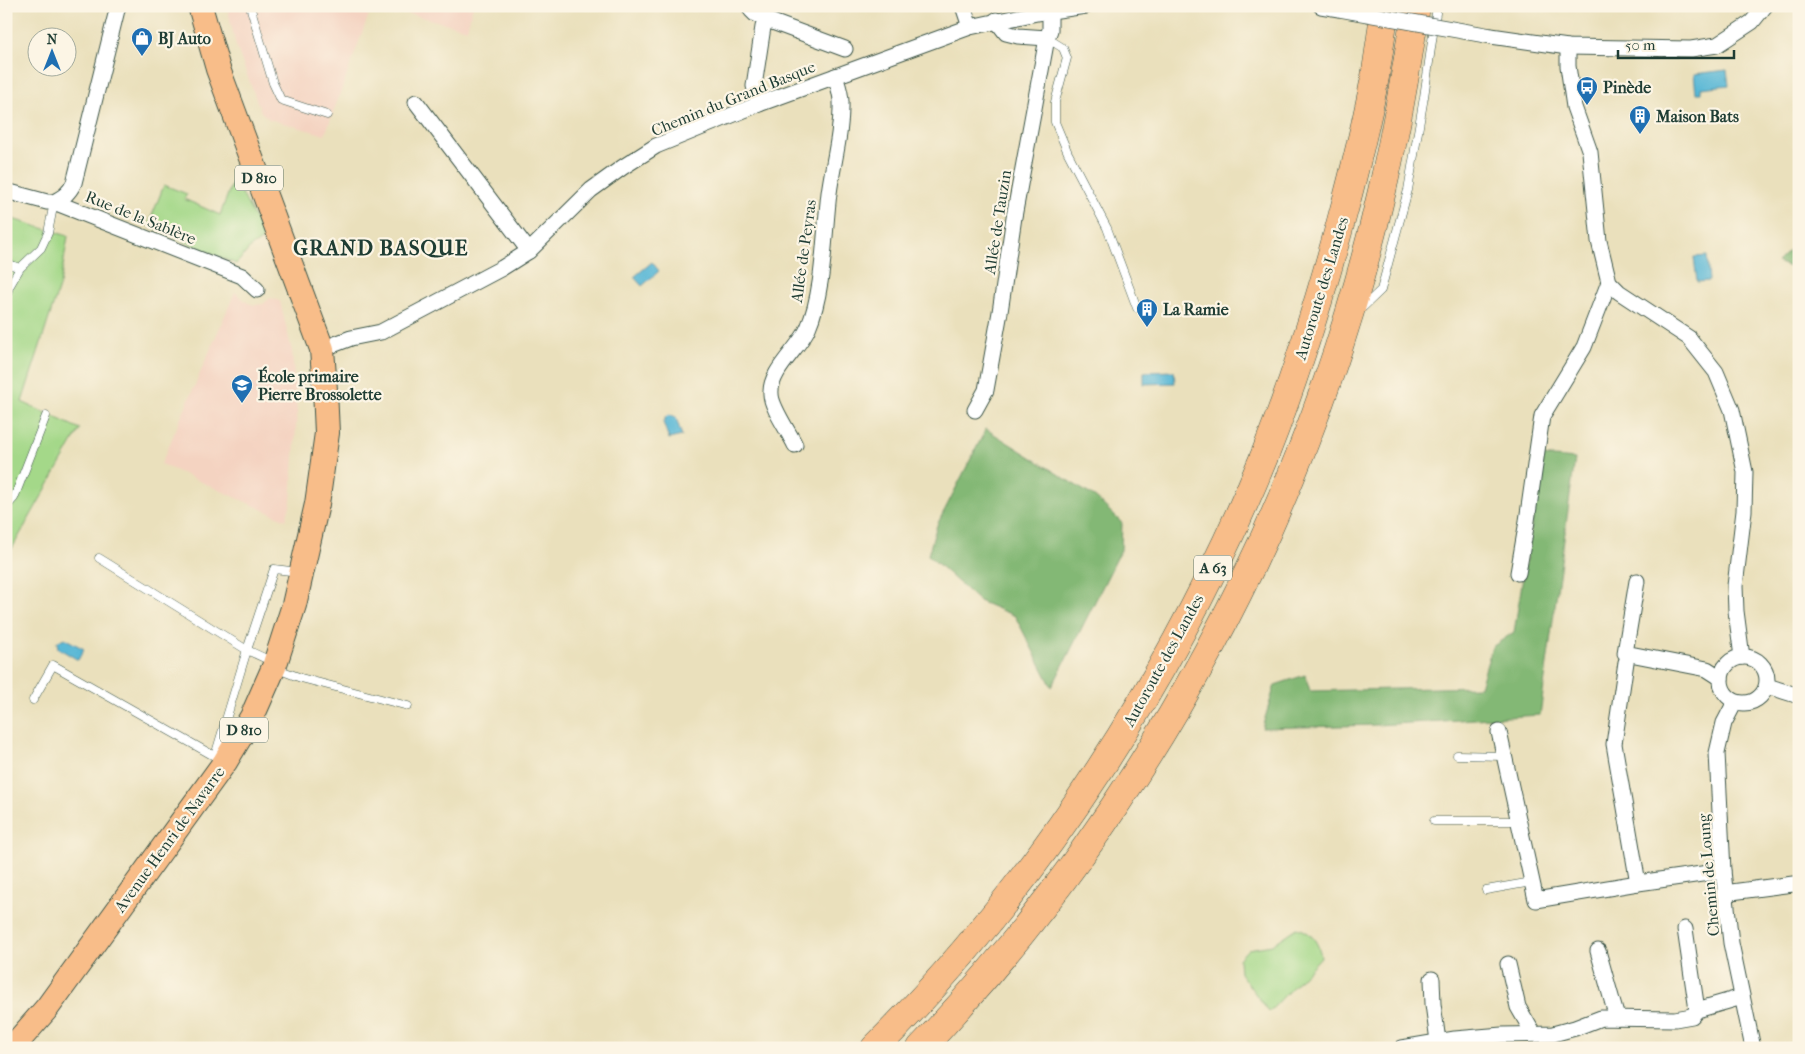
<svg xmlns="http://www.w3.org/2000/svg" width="1805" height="1054" font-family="'IM FELL French Canon',serif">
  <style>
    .built { fill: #f4d3c1 }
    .green { fill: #a4d889; stroke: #628a5e }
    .forest { fill: #83b875; stroke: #517a54 }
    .water { fill: #58b7d6; stroke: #3c7a85 }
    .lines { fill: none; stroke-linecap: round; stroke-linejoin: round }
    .lane-casing { stroke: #3d5548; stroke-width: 9 }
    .street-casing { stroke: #3d5548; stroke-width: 17 }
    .primary-casing { stroke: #3d5548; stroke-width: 26 }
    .highway-casing { stroke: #3d5548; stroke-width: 29 }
    .lane { stroke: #fff; stroke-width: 8 }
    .street { stroke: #fff; stroke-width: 15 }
    .primary { stroke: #f8bd89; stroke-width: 24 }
    .highway { stroke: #f8bd89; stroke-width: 28 }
    .street-bridge-casing { stroke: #3d5548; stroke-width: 17; stroke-linecap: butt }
    .street-bridge { stroke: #fff; stroke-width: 15 }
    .labels { text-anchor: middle; stroke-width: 4.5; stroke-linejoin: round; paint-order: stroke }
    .shield { fill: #fcf5e5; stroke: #617469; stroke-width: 1 }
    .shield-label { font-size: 15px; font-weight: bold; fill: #1f3d34 }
    .poi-label { font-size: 16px; font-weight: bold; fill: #1f3d34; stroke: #fcf5e5; text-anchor: start }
    .street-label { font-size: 16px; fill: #1f3d34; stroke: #fcf5e5 }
    .district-label { font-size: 21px; font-weight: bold; letter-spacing: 1px; fill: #1f3d34; stroke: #fcf5e5 }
  </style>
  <rect width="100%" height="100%" fill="#fcf5e5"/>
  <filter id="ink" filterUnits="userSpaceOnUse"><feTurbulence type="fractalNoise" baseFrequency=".02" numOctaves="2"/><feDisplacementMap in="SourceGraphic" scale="10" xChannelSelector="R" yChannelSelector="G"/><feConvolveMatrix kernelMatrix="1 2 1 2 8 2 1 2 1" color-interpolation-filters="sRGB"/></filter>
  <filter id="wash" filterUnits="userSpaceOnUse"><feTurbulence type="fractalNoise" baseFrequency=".0096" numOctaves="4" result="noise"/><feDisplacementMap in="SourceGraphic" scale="20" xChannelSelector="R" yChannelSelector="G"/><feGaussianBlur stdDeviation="1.12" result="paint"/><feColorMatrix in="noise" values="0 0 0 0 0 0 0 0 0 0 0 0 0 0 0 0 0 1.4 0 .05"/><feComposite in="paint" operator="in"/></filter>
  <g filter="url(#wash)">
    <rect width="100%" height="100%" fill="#eae0bc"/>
    <g class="built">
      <path d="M227 6H372L325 135 269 119 261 112 236 46Z"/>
      <path d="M379 6H473L467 29Z"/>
      <path d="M235 292 248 303 255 305 263 304 270 298 280 301 292 351 297 412 291 502 286 520 161 464Z"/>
    </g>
    <g class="green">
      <path d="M234 178 265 238 252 246 236 264 148 226 164 185 187 194 184 199 220 215Z"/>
      <path d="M6 217 68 236 60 284 22 402 80 429 6 559Z"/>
      <path d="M1297 928C1311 931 1319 943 1321 957L1269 1012 1240 973 1239 959 1248 949 1272 945Z"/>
    </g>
    <g class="forest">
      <path d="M1799 241V271L1777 262Z"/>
      <path d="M986 429 1096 498 1122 523 1121 550 1052 687 1015 616 979 601 928 555 937 525Z"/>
      <path d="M1543 456 1575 459 1540 715 1377 725 1262 728 1275 685 1305 675 1310 691 1480 687 1492 647 1514 632Z"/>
    </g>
    <g class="water">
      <path d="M1727 70 1729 85 1701 88V93H1696L1694 74Z"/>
      <path d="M1707 256 1709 281 1697 282 1694 257Z"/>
      <path d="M652 262 659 271 642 286 634 277Z"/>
      <path d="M1174 371 1175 383 1144 384V372Z"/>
      <path d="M668 415 676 418 682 436 669 439 663 422 665 421V418Z"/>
      <path d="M64 638 84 649 78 660 58 648 57 642Z"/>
    </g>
  </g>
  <g filter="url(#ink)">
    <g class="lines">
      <g class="lane-casing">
        <g id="lane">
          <path d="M250 6 273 83 281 100 327 115"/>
          <path d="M1047 38 1063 48 1067 58 1055 102V122L1068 153 1107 228 1137 308"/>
          <path d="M6 263 20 268"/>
          <path d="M6 296 9 287 20 268 41 248 48 233 54 202"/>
          <path d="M1359 311 1381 290 1408 190 1424 97 1437 6"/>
          <path d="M6 507 14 498 46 416"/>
          <path d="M99 558 247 650 273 662"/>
          <path d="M275 668 301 678 408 706"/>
          <path d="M33 700 53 665 223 761"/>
          <path d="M1457 755 1505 756"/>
          <path d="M215 756 247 650 274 569 299 572"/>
          <path d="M1434 821H1519"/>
          <path d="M1486 890 1532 882"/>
        </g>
      </g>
      <g class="street-casing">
        <g id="street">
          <path d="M752 6 751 10 755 14 767 20"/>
          <path d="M963 6 970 27"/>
          <path d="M1321 6 1339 9"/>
          <path d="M996 20 1006 33 1018 36 1047 38 1050 30V11"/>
          <path d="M1491 36 1568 47 1691 49 1717 45 1752 22 1765 6"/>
          <path d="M1568 47V66L1574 107 1590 152 1599 241 1609 282 1619 292 1689 338 1716 372 1732 410 1745 472 1744 511 1735 586 1736 611 1742 657"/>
          <path d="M416 102 529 251"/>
          <path d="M759 104 754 86 763 27 767 20 845 49"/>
          <path d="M6 191 47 202H54L242 276 257 290"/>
          <path d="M54 202C64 197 69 193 74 183L118 6"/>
          <path d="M322 349 351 338 381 332 502 268 529 251 591 190 623 167 656 146 759 104 970 27 1037 13 1086 6"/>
          <path d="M975 410 986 390 1000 312 1014 217 1047 38"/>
          <path d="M795 445C789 432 771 407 771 394 769 371 799 349 808 328 824 292 824 234 829 193 833 163 842 132 841 102 841 93 838 85 835 76"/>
          <path d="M1518 573 1527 521 1542 416 1584 347 1609 282"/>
          <path d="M1637 581 1625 653 1707 669 1721 678"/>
          <circle cx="1744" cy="680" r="23"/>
          <path d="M1626 662 1614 744 1638 883"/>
          <path d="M1767 686 1799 696"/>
          <path d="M1735 702 1724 723 1717 753 1723 871 1731 943 1753 1048"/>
          <path d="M1499 732 1536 900 1638 883 1723 871"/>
          <path d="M1724 893 1793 884 1799 885"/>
          <path d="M1685 929 1697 1010"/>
          <path d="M1598 951 1617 1018"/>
          <path d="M1508 964 1518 1007 1533 1033"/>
          <path d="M1432 979 1433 1004 1438 1041"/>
          <path d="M1402 1048 1455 1039 1502 1035 1553 1034 1575 1028 1601 1018 1675 1019 1692 1016 1697 1010 1742 997"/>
        </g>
      </g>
      <g class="primary-casing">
        <path id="primary" d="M12 1048 47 1008 68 979 225 762 252 717 274 667 294 605 317 504 327 433 325 390 322 349 218 69 200 6"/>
      </g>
      <g class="highway-casing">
        <g id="highway">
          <path d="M875 1048C1042 881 1177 670 1266 452 1296 376 1320 299 1341 221 1354 173 1366 125 1375 77 1379 53 1382 30 1385 6"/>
          <path d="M921 1048C1146 811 1309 510 1382 191 1396 130 1407 68 1416 6"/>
        </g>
      </g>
      <use href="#lane" class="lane"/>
      <use href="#street" class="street"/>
      <use href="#primary" class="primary"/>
      <use href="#highway" class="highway"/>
      <g class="street-bridge-casing">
        <path id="street-bridge" d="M1339 9 1491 36"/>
      </g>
      <use href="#street-bridge" class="street-bridge"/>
    </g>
  </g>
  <defs>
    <g id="shop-pin" transform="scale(1.125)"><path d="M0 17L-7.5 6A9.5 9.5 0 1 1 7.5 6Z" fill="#1f6fb2" stroke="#fcf5e5"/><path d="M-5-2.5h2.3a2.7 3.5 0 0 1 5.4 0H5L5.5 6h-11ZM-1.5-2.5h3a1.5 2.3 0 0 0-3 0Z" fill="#fff"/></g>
    <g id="bus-pin" transform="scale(1.125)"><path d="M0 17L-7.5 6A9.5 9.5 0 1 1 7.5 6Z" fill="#1f6fb2" stroke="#fcf5e5"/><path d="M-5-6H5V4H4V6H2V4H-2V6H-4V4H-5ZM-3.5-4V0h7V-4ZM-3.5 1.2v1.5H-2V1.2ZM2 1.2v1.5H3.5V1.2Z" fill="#fff"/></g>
    <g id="building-pin" transform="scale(1.125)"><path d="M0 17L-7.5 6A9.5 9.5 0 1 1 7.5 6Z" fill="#1f6fb2" stroke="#fcf5e5"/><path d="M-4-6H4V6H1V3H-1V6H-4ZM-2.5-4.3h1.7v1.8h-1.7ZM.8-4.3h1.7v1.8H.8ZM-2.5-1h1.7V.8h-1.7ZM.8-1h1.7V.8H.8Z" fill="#fff"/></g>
    <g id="school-pin" transform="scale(1.125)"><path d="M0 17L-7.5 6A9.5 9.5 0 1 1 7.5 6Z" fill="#1f6fb2" stroke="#fcf5e5"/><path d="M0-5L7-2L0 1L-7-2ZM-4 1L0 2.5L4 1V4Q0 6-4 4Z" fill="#fff"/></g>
  </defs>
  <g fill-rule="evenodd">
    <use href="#shop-pin" x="142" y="38"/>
    <use href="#bus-pin" x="1587" y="87"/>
    <use href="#building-pin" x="1640" y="116"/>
    <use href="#building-pin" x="1147" y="309"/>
    <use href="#school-pin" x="242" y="385"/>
  </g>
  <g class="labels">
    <g class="shield">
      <rect x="235" y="165.5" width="48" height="25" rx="4"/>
      <rect x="1194" y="555.5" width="38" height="25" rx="4"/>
      <rect x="220" y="717.5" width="48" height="25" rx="4"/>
    </g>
    <g class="shield-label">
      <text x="259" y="183">D 810</text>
      <text x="1213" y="573">A 63</text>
      <text x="244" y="735">D 810</text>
    </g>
    <g class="poi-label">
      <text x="158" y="44">BJ Auto</text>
      <text x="1603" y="93">Pinède</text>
      <text x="1656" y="122">Maison Bats</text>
      <text x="1163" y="315">La Ramie</text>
      <text x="258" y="382">École primaire<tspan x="258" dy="18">Pierre Brossolette</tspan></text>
    </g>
    <g class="street-label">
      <text transform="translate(733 98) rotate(-22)" y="6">Chemin du Grand Basque</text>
      <text transform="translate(141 217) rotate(22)" y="6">Rue de la Sablère</text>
      <text transform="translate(997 222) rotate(-81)" y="6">Allée de Tauzin</text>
      <text transform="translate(803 251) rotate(-82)" y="6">Allée de Peyras</text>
      <text transform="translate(1321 288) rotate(-73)" y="6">Autoroute des Landes</text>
      <text transform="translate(1163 660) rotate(-61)" y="6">Autoroute des Landes</text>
      <text transform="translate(169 839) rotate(-54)" y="6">Avenue Henri de Navarre</text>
      <text transform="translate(1708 875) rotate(-95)" y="6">Chemin de Loung</text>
    </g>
    <g class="district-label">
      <text x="381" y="255">GRAND BASQUE</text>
    </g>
  </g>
  <rect width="1805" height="1054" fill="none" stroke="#fcf5e5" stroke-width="25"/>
  <g transform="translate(52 52)"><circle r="24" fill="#fcf5e5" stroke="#a4ab9e"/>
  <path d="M0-4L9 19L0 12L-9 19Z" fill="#1f6fb2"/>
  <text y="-8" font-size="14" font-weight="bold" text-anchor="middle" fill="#1f3d34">N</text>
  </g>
  <path d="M1618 50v8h116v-8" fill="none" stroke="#1f3d34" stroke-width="2.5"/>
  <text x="1625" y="50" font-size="15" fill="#1f3d34" stroke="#fcf5e5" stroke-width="4" paint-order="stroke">50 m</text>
</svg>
